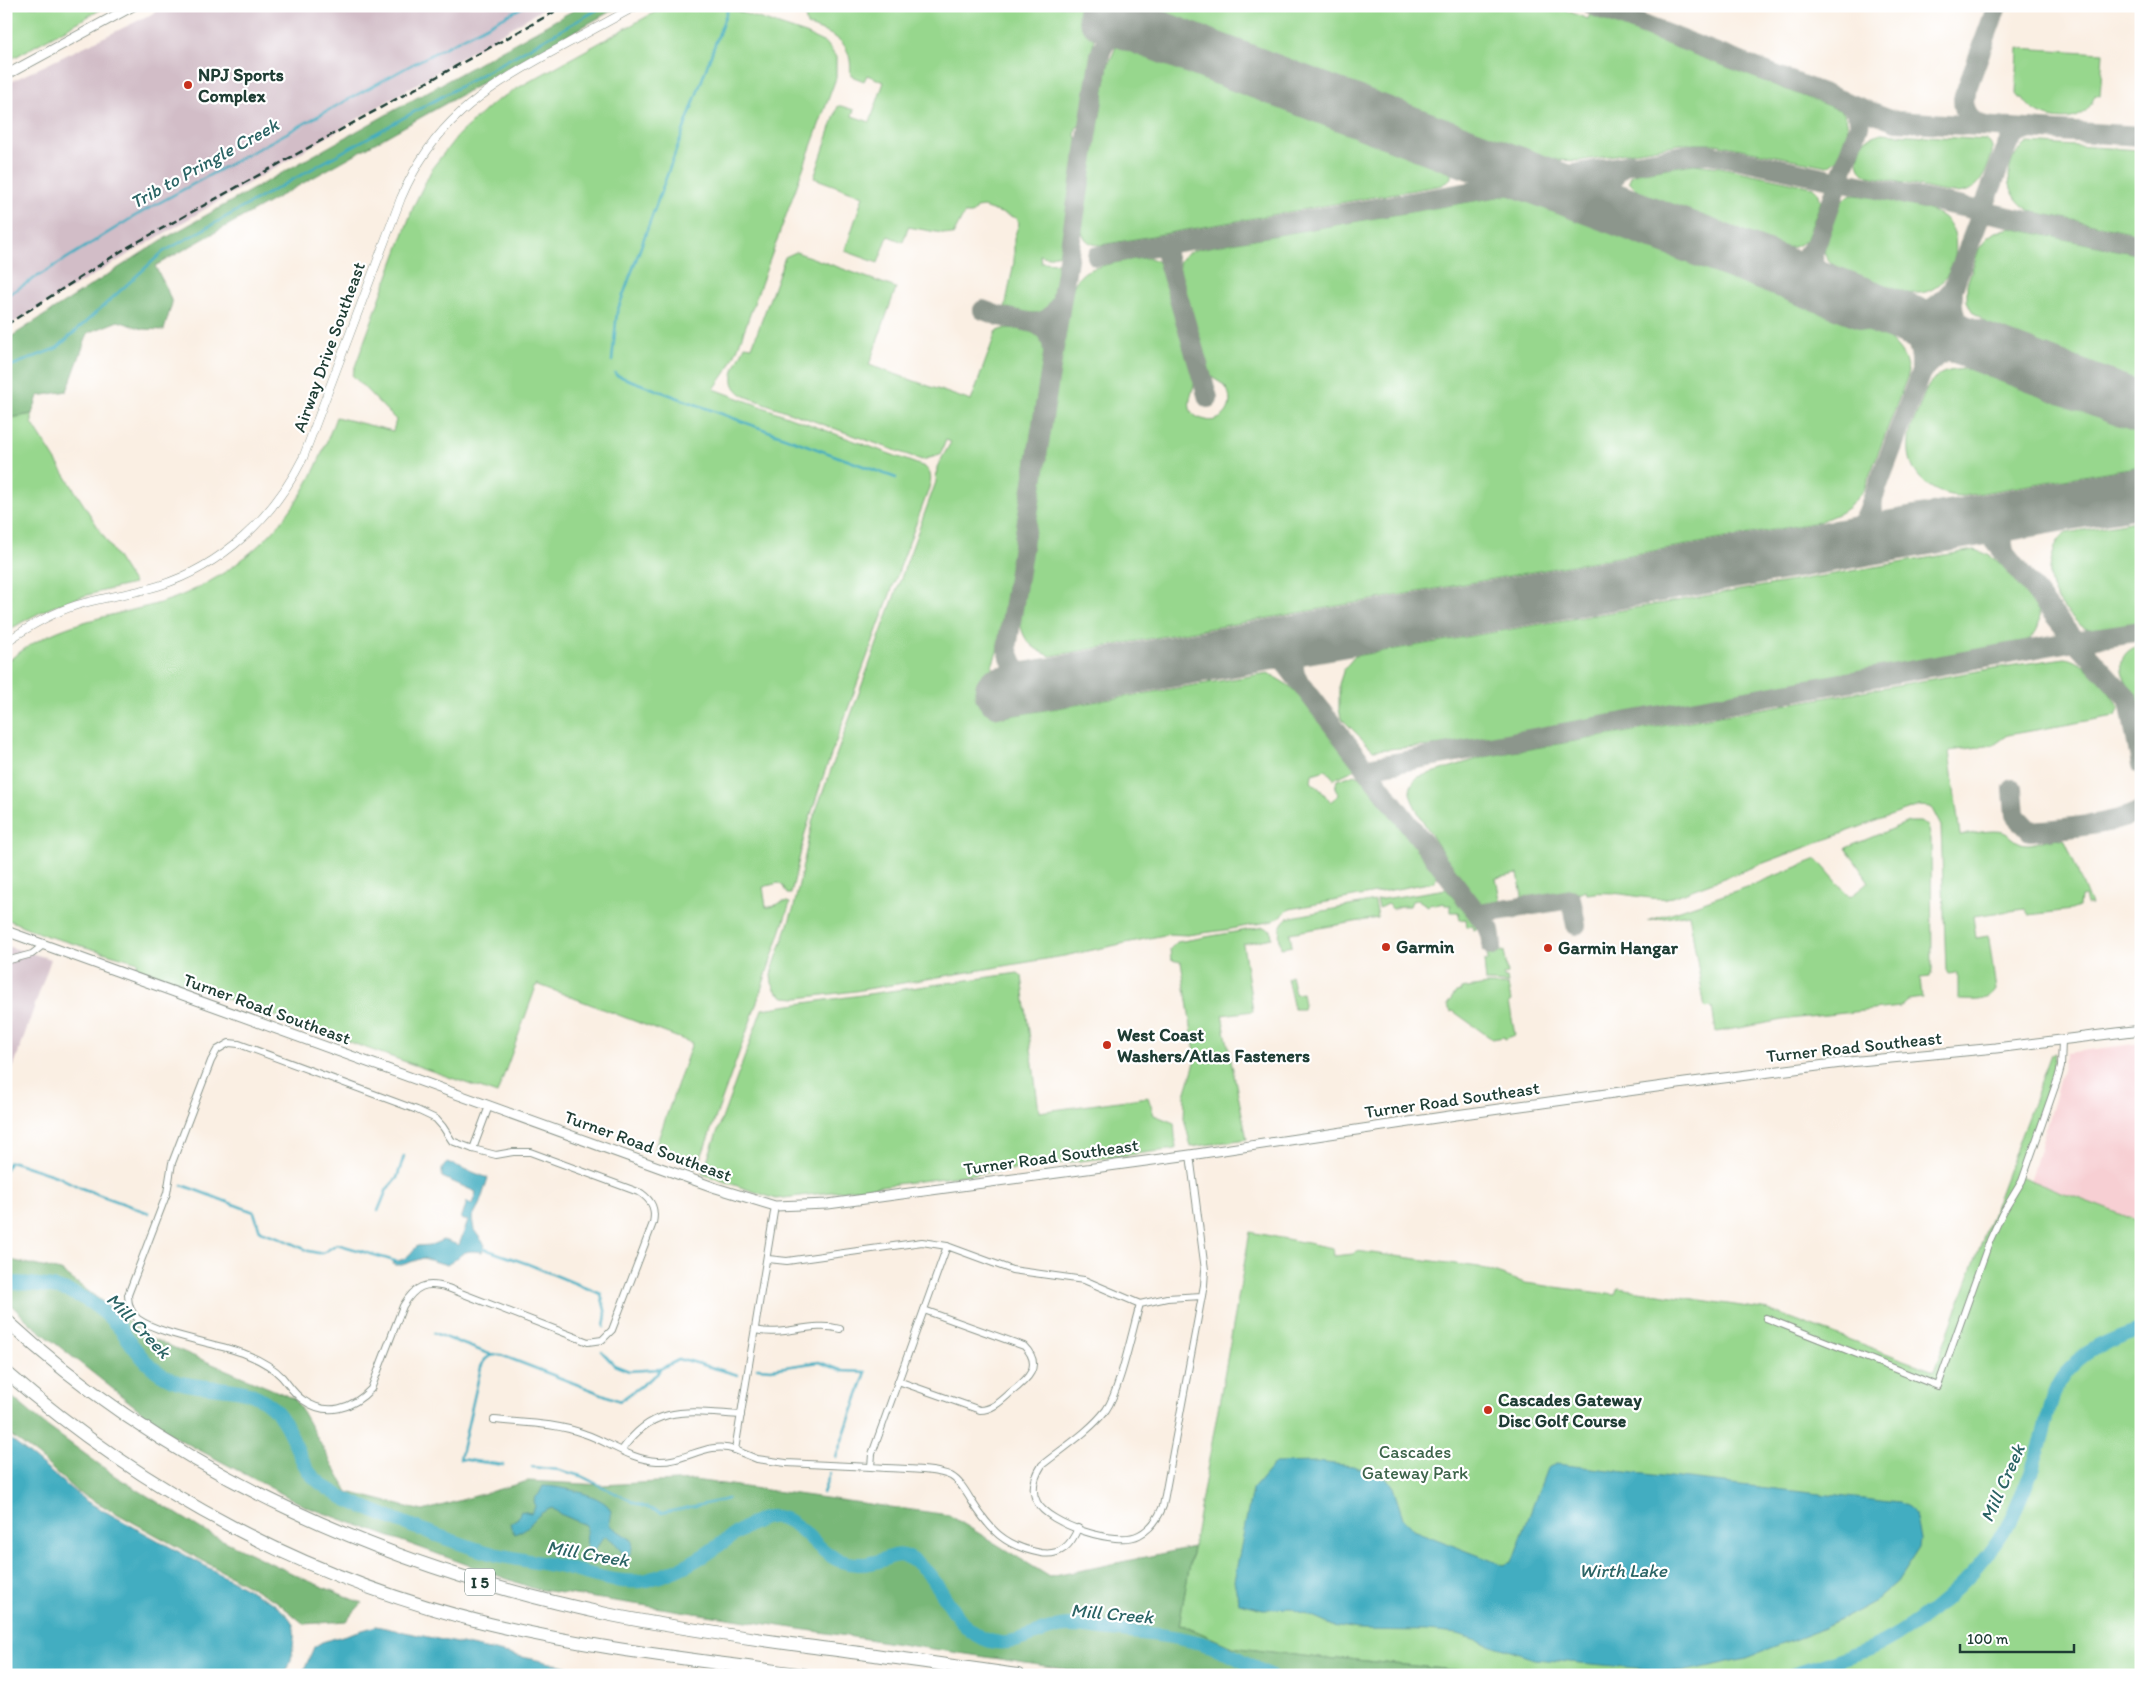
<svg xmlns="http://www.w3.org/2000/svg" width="2147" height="1681" font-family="Itim,sans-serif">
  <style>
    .built { fill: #f7cfd3 }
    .industrial { fill: #d2bdc7 }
    .green { fill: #97d78d; stroke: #5b8a60 }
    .forest { fill: #79b878; stroke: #4c7a56 }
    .water { fill: #42adc1; stroke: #30757a }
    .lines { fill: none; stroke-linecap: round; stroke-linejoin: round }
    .stream { stroke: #42adc1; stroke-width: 2.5 }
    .river { stroke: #42adc1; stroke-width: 14 }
    .taxiway { stroke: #8c968c; stroke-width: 20 }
    .runway { stroke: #8c968c; stroke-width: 51 }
    .minor-casing { stroke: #8c968c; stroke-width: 8 }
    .tertiary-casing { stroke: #8c968c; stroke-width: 9 }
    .secondary-casing { stroke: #8c968c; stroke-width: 11 }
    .motorway-casing { stroke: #8c968c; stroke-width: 14 }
    .minor { stroke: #fff; stroke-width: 6 }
    .tertiary { stroke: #fff; stroke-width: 8 }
    .secondary { stroke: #fff; stroke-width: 9 }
    .motorway { stroke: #fff; stroke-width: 12 }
    .rail { stroke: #1f3d34; stroke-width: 2.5; stroke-dasharray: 8 4; stroke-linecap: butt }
    .poi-dot { fill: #c8321e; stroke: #fff; stroke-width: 2 }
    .labels { text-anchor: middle; stroke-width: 4.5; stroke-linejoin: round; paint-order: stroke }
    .shield { fill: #fff; stroke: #627771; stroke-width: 1 }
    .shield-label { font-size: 16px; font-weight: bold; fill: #1f3d34 }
    .poi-label { font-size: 18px; font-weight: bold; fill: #1f3d34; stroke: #fff; text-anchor: start }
    .street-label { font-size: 18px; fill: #1f3d34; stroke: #fff }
    .park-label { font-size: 18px; fill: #3d644a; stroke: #fff }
    .water-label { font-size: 19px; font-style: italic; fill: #2b6465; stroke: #fff }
  </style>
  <rect width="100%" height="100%" fill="#fff"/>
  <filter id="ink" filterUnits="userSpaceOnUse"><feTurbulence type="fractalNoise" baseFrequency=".02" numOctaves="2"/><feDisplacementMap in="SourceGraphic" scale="10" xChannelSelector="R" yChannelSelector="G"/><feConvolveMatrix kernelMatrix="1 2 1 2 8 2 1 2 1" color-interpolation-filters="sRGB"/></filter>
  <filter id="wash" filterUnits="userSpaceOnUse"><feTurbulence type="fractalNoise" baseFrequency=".0096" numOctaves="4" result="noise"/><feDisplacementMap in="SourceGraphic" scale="20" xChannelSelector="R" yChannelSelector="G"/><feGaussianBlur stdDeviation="1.12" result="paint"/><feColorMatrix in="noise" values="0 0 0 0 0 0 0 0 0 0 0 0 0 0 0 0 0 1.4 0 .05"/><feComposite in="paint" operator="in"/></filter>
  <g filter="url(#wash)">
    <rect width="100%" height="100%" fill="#faefe3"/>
    <path class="built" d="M2141 1043V1222L2031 1180 2067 1053Z"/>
    <g class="industrial">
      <path d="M163 6H548L6 327V84L150 15Z"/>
      <path d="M6 946 51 959 6 1088Z"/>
    </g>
    <g class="green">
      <path d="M6 6H107L6 62Z"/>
      <path d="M666 6H722L806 34 827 44 836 57V78L737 350 728 369 714 389 925 467C933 474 931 481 928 491L824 774 805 833 791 894H787L783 886 778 883 763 887 766 907C775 909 780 898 790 903L753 1014 698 1166 654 1151 692 1043 537 984 497 1094 136 967 138 962 47 936 6 919V663C51 624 98 619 153 605 211 590 268 547 300 496 316 471 326 444 336 417L393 431 396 420 352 375 414 205 433 167 458 135 493 103 523 85Z"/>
      <path d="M809 6H1107L1094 39 1080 125 1076 128 1075 136 1078 139 1060 254 1047 257 1040 255V256L1041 262 1058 263C1051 306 1056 322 1005 308L1014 262V238L1019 223 1016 218 983 207 976 208 972 214H964L953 235 908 227 903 242 888 236 878 263 845 251 863 196 814 178 838 106H841L854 110 852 116 870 122 884 82 867 75 864 81 851 76C850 71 851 65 850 60 846 36 826 33 807 25L805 16Z"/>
      <path d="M1144 6H1554L1588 19 1590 14 1842 111C1855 126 1844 159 1827 166L1716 144H1681L1579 161 1532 159 1152 15Z"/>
      <path d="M1123 44 1132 45 1445 163 1451 169V178L1442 185 1101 245C1089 245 1084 240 1081 229L1108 65 1116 47Z"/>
      <path d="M2018 48 2103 53 2100 96 2095 95C2092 103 2089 109 2082 114 2064 125 2032 116 2023 98H2019L2016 94Z"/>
      <path d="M1881 133 1986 140C1994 145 1993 152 1990 160 1977 201 1957 195 1923 187 1905 183 1887 180 1869 176 1852 168 1859 154 1864 140Z"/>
      <path d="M2028 143 2141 150V234L2034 212C2004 201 2000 160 2028 143Z"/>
      <path d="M1694 164 1720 167 1813 187 1818 192 1821 201 1806 241 1794 247 1767 248 1649 203 1629 182 1631 176 1636 173Z"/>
      <path d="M1509 195 1533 197 1874 326C1890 340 1908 352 1908 375L1864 490 1849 507 1840 513 1819 522 1051 656C1032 649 1022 640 1020 620L1071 295C1073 285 1077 278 1085 272 1094 266 1139 257 1150 258 1155 259 1159 263 1163 267L1196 376C1195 391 1177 414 1206 420 1212 422 1220 419 1224 415 1230 409 1231 401 1229 394 1226 381 1213 382 1208 372 1203 363 1201 350 1198 339 1191 317 1184 295 1178 273 1177 250 1197 250 1214 246Z"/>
      <path d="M1853 195C1871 196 1929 207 1942 216 1969 236 1953 290 1920 293 1889 295 1858 289 1836 267 1830 262 1824 257 1824 248 1824 238 1831 226 1835 216 1839 206 1842 197 1853 195Z"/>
      <path d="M2010 228 2141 255V390L2001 336 1972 311 1967 301V284L1979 249 1988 237 1995 232Z"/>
      <path d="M796 252 896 288 869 365 971 401 996 332C1004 327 1010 328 1019 329 1034 332 1044 335 1044 353L997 652 992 666 1003 717 1268 673 1288 685 1298 694 1356 769 1334 779 1326 770 1312 774 1311 782 1322 791 1330 802 1339 795 1335 789 1337 780 1353 775 1361 776 1437 874 1434 882 1290 909 1273 921 1226 930 1187 935 1169 934 1064 956 855 991 798 998 784 997 776 991 772 983 771 974 794 907 813 819 936 482 937 467 951 442 946 440 940 455 922 460 747 397C721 385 737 364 745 346L752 347 785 257Z"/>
      <path d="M1964 369H1989L2141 427V466L1964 496C1933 497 1906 475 1909 442 1909 430 1915 419 1919 408 1923 398 1926 386 1935 378 1942 371 1954 370 1964 369Z"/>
      <path d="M6 413 11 418 32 414V423L134 584C83 595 51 603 6 632Z"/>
      <path d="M2141 520V623C2126 625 2096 634 2083 627 2078 624 2073 618 2069 614 2051 595 2045 577 2054 551 2056 543 2060 536 2067 533Z"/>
      <path d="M1974 550C1998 554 2025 586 2037 607 2043 621 2038 634 2025 642L1901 666 1444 745 1373 750 1341 718 1339 709V684L1344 669 1355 656Z"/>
      <path d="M2141 645V704C2126 686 2106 655 2141 645Z"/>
      <path d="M2065 658C2085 659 2110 691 2119 708L2115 716 2008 735 1994 745 1949 751 1960 835C1973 834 1990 829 2003 832 2012 835 2016 844 2027 844 2039 844 2054 835 2065 840L2091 905H2086L2084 896 2080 897 2079 907 2071 910 2029 915 2025 909 1973 916 1976 938 1988 936 1989 939 1996 990C1989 1003 1971 1000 1958 1000V973L1948 974 1946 970 1941 826 1931 807 1919 806 1881 819 1673 897C1648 903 1616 888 1587 894L1586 891 1523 901 1518 874 1496 878 1501 905 1486 908C1471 897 1412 811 1410 793 1410 786 1413 781 1418 777L1484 757 2001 667Z"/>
      <path d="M1908 822H1920L1928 826 1931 839 1932 971 1930 977 1920 978 1922 998 1908 1000 1900 1007 1789 1019 1716 1032 1712 1007 1705 1008 1689 914 1648 921 1747 887 1817 859 1850 897 1869 882 1846 848Z"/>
      <path d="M1446 889 1480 929 1474 930 1473 926 1467 927 1466 919 1460 920 1458 912H1451V905H1445L1444 903 1435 905 1431 903 1428 906 1418 900 1412 901 1410 906H1401L1393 909 1387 904 1379 908 1377 900Z"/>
      <path d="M1375 901 1378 918 1290 933 1292 946 1281 948C1279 935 1277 927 1287 918Z"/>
      <path d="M1264 927 1271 930 1272 938 1243 944 1253 1011 1222 1015 1247 1139 1191 1147 1184 1118 1185 1095 1196 1059 1181 962 1171 960 1170 949 1177 942Z"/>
      <path d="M1504 951 1508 974 1503 975 1504 978H1507L1508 983 1486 982 1484 961 1488 960 1487 955Z"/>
      <path d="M1018 973 1022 976 1039 1112 1148 1097 1154 1115 1174 1123 1176 1149 776 1199 702 1174 762 1009Z"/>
      <path d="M1291 976 1295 994 1302 993 1304 1005 1303 1009H1294L1287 978Z"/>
      <path d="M1486 985H1508L1511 1001 1509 1002 1515 1035 1505 1039 1504 1037 1492 1039 1453 1011 1451 1012 1447 1005 1456 992 1461 991V989Z"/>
      <path d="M2055 1053 2052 1078 2017 1175 2141 1222V1675H1501L1338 1658 1335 1660 1232 1647 1185 1626 1179 1625 1250 1232 1333 1248 1334 1256 1353 1254 1356 1251 1479 1267 1525 1283 1615 1295 1618 1288 1769 1310 1934 1371 2051 1054Z"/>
    </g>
    <g class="forest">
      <path d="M581 6H620L155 266 166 287 172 303 164 330 143 329 118 321 88 333 67 391 38 396 32 414 10 418 6 413V340L162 240Z"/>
      <path d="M6 1259 61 1271 151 1338 295 1399 348 1492 423 1511 528 1481 602 1485 694 1480 949 1515 1050 1577 1193 1547 1179 1625 1185 1626 1232 1647 1335 1660 1338 1658 1501 1675H1105L535 1589 307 1507 171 1435 31 1324 6 1300Z"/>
      <path d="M6 1392 44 1424 115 1476 208 1533 304 1579 362 1603 346 1621 304 1624 276 1601 76 1491 38 1456 6 1432Z"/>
    </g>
    <g class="water">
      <path d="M447 1162 488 1178 480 1203 472 1218 474 1230 485 1245 482 1252C460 1249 464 1255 447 1265L423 1258 402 1265H394L393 1263C397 1260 401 1261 405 1258 410 1255 413 1250 417 1246L431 1245 443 1240 459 1245 468 1221 461 1219 467 1202 472 1204 476 1192 442 1177V1169Z"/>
      <path d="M6 1436C34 1457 59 1480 86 1501L273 1603C292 1619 297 1622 293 1647 292 1657 290 1666 285 1675H6Z"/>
      <path d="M1317 1462 1353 1466 1384 1477 1392 1484 1403 1518 1413 1530 1503 1565 1512 1562 1547 1468 1556 1464 1899 1503 1907 1507 1915 1514 1920 1539 1919 1548 1897 1582 1875 1601 1825 1628 1747 1658 1682 1672 1535 1659 1458 1634 1426 1631 1358 1630 1333 1626 1291 1608 1264 1609 1239 1603 1234 1581 1252 1490 1275 1463Z"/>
      <path d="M543 1486C559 1486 597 1494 608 1506 613 1512 611 1518 609 1525L632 1540C633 1547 632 1555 624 1558 622 1549 614 1541 605 1536L593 1552 587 1553 586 1525 560 1514 552 1508C532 1514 534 1528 514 1534L510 1523 518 1518 521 1511 531 1513 535 1507 534 1499 539 1494Z"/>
      <path d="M376 1626 608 1675H302L314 1647 322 1642Z"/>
    </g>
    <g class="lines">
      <g class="stream">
        <path d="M6 296 135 216 413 64 525 6"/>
        <path d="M612 361 617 312 729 6"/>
        <path d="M6 368 57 348 163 252 604 6"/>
        <path d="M615 373 616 375 896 478"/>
        <path d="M6 1169 9 1162H14L59 1177 81 1188 149 1213"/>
        <path d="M182 1185 254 1212 260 1231 278 1237 309 1251 318 1253H323L337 1244 398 1262"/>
        <path d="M378 1211 387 1189 397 1178 404 1156"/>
        <path d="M482 1248 528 1264 601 1294 606 1314 604 1327"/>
        <path d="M434 1333 492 1355"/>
        <path d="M602 1352 614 1365 629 1371 660 1369 678 1360H686L738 1375"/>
        <path d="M757 1368 771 1369 819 1362 843 1371 866 1372 836 1457"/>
        <path d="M503 1465 460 1459 481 1367C484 1358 491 1354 501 1355L620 1401 657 1374 660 1369"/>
        <path d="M532 1467 559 1470 581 1476 637 1504 662 1513 728 1499"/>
        <path d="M823 1493 830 1473"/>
      </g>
      <g class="river">
        <path d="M6 1283C56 1283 90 1292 122 1331 133 1346 145 1364 161 1374 194 1396 240 1378 271 1406 289 1422 295 1449 307 1469 324 1496 385 1515 414 1527 437 1535 460 1544 483 1551 508 1559 536 1561 562 1567 588 1573 620 1586 647 1580 666 1575 685 1567 701 1557 721 1546 755 1514 776 1517 802 1520 816 1552 841 1561 849 1564 862 1565 870 1563 891 1560 896 1547 917 1563 944 1582 955 1633 990 1641 1017 1648 1041 1627 1067 1626 1082 1625 1097 1629 1111 1630 1144 1633 1179 1636 1211 1646 1232 1653 1250 1667 1270 1675"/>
        <path d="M1792 1675C1820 1665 1858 1655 1884 1642 1926 1620 1970 1581 1997 1542 2018 1511 2031 1475 2042 1439 2048 1418 2050 1396 2062 1378 2080 1350 2112 1339 2141 1329"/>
      </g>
      <g class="taxiway">
        <path d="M1593 6 1896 121 2141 136"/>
        <path d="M1986 126C1972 123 1963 114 1963 99L1997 6"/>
        <path d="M1631 163C1614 168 1604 188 1616 204 1620 210 1627 211 1632 215"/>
        <path d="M1163 245 1208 398"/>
        <path d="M1097 256 1690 154H1709L1737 159 2141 245"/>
        <path d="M1762 265C1768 265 1773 267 1778 268 1794 268 1807 258 1815 244"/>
        <path d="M1837 293C1821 280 1813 276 1813 253L1859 126C1861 116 1856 109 1848 103"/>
        <path d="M1953 293C1951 311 1957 329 1972 340 1976 344 1981 346 1985 349"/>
        <path d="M983 310 999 316 1034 323"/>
        <path d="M1882 310C1888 310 1894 314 1901 314 1921 317 1938 307 1950 292"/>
        <path d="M1888 314C1910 323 1923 344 1921 368"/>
        <path d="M1053 351C1052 337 1047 329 1034 323 1048 321 1054 315 1061 302"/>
        <path d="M1923 370C1934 356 1951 346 1969 347 1975 348 1980 349 1985 349"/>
        <path d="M1873 499C1870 523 1881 531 1904 534"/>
        <path d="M1962 524 1976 526 1989 534 2075 641 2129 700 2141 765"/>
        <path d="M1833 546C1845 542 1854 539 1862 527L2007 146 2015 135 2030 129"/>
        <path d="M2004 551C1999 528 2007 520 2028 512"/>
        <path d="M1256 647C1267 649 1274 650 1282 659L1478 914 1571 899 1576 925"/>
        <path d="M1295 675C1291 657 1297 646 1313 637"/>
        <path d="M1043 684C1018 677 1015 672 1007 648L1100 55C1104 37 1120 32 1136 27L1126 6"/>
        <path d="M1367 768 2075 641 2141 631"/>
        <path d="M2013 789 2015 815 2030 831C2057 829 2119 825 2141 810"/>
        <path d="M1478 914 1490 930 1492 946"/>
      </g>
      <g class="runway">
        <path d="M1103 15 2141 408"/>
        <path d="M1000 692 2141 492"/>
      </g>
    </g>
  </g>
  <g filter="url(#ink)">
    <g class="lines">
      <g class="minor-casing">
        <g id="minor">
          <path d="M6 961 32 954 42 946"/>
          <path d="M229 1043 239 1044 417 1110 436 1119 443 1127 452 1141 473 1149 496 1155 513 1152H530L641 1193C652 1201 656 1209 653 1223L612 1330 602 1340 588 1342 448 1288C425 1281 415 1286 403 1306L371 1389C352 1409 327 1417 303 1400 294 1394 289 1385 282 1377 272 1366 258 1359 243 1353 215 1343 161 1335 138 1319 131 1313 128 1304 128 1295L167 1193 172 1163 211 1061 217 1050Z"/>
          <path d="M473 1149 489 1106"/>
          <path d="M1190 1155 1205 1270 1204 1285 1163 1506C1158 1519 1151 1529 1139 1535 1117 1547 1048 1524 1037 1502 1030 1489 1035 1476 1042 1465 1063 1448 1089 1432 1106 1410 1120 1390 1132 1331 1140 1304L1167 1298 1202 1296"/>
          <path d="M775 1206 735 1450 757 1459 786 1463 871 1467"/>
          <path d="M768 1259 787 1261 922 1242 947 1246"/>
          <path d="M1766 1318 1938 1386 1990 1240 2002 1214 2022 1181 2058 1078 2061 1067 2062 1040"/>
          <path d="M755 1330C784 1337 812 1321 840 1329"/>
          <path d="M898 1381 980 1410C992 1410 1001 1401 1010 1393 1027 1380 1044 1366 1024 1346L924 1310"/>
          <path d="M494 1420C525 1423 556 1423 585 1434 609 1442 631 1460 657 1461 685 1463 707 1440 735 1450"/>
          <path d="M622 1450C654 1403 690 1412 741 1415"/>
          <path d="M1078 1528C1071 1545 1061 1556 1041 1553 1004 1546 990 1530 971 1500 966 1492 960 1481 951 1476 935 1468 890 1469 871 1467L872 1454 947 1246 1012 1270 1084 1280 1140 1304"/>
        </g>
      </g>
      <g class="tertiary-casing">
        <path id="tertiary" d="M6 642C28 627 51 613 77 605 104 597 132 594 158 586 222 566 274 517 303 458L401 198C433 123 480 92 548 54 578 38 607 22 636 6"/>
      </g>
      <g class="secondary-casing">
        <g id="secondary">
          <path d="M6 75 133 6"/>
          <path d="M6 931 716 1188 775 1206 828 1204 1190 1155 1456 1115 1685 1083 1849 1062 1996 1048 2141 1030"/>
        </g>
      </g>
      <g class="motorway-casing">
        <g id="motorway">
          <path d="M6 1320C174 1475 389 1569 611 1615 675 1628 741 1637 806 1646 877 1655 947 1665 1018 1675"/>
          <path d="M6 1372C145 1493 311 1581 490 1624 594 1649 700 1660 805 1675"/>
        </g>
      </g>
      <use href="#minor" class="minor"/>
      <use href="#tertiary" class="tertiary"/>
      <use href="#secondary" class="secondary"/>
      <use href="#motorway" class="motorway"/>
      <path class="rail" d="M6 325 123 250 565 6"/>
    </g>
  </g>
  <g class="poi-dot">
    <circle cx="188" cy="85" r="5"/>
    <circle cx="1386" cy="947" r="5"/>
    <circle cx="1548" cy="948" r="5"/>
    <circle cx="1107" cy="1045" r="5"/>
    <circle cx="1488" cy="1410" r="5"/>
  </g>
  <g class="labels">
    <rect class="shield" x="465" y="1568.5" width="30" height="27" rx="4"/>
    <g class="shield-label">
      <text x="480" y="1588">I 5</text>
    </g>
    <g class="poi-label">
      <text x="198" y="81">NPJ Sports<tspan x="198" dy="21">Complex</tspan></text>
      <text x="1396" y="953">Garmin</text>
      <text x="1558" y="954">Garmin Hangar</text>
      <text x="1117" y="1041">West Coast<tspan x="1117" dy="21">Washers/Atlas Fasteners</tspan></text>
      <text x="1498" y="1406">Cascades Gateway<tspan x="1498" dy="21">Disc Golf Course</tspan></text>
    </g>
    <g class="street-label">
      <text transform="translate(329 347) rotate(-70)" y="6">Airway Drive Southeast</text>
      <text transform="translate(267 1009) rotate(20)" y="6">Turner Road Southeast</text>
      <text transform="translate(1854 1047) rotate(-6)" y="6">Turner Road Southeast</text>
      <text transform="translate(1452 1100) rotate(-8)" y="6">Turner Road Southeast</text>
      <text transform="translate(648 1146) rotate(20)" y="6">Turner Road Southeast</text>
      <text transform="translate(1051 1157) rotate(-8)" y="6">Turner Road Southeast</text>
    </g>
    <g class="park-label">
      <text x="1415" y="1458">Cascades<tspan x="1415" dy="21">Gateway Park</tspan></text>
    </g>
    <g class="water-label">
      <text transform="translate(204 163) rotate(-29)" y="7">Trib to Pringle Creek</text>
      <text transform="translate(139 1325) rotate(46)" y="7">Mill Creek</text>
      <text transform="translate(2002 1483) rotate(-66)" y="7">Mill Creek</text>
      <text transform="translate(588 1553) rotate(10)" y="7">Mill Creek</text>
      <text x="1623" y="1577">Wirth Lake</text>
      <text transform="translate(1112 1613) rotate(5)" y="7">Mill Creek</text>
    </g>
  </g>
  <rect width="2147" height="1681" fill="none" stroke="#fff" stroke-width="25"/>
  <path d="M1960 1644v8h114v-8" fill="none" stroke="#1f3d34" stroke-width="2.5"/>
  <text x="1967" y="1644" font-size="15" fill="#1f3d34" stroke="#ffffff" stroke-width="4" paint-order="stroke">100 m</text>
</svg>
